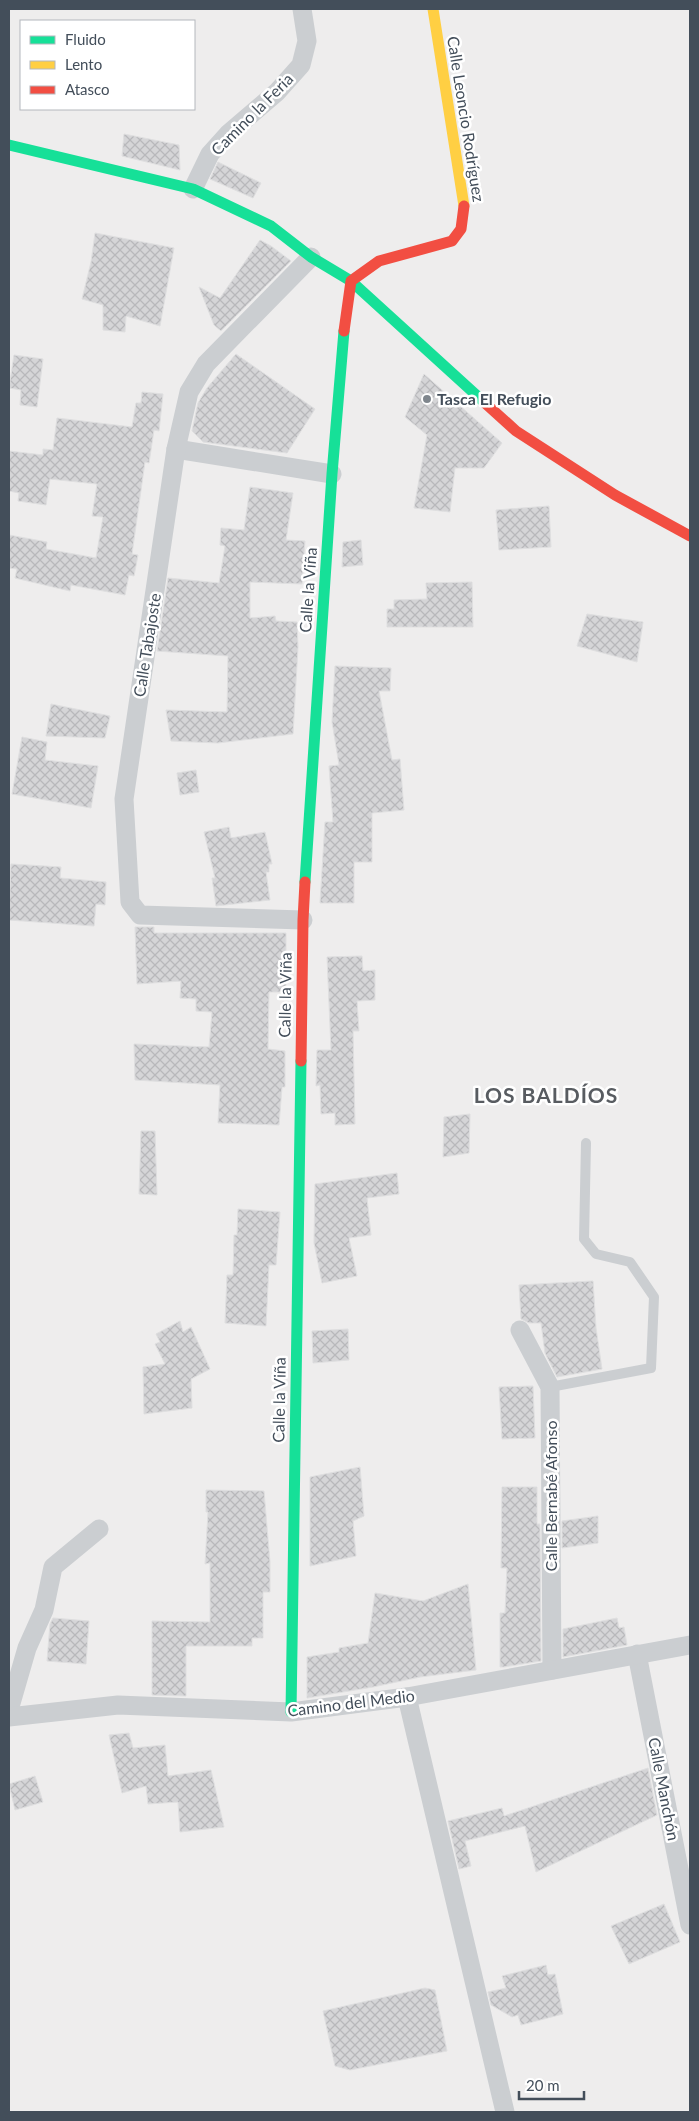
<svg xmlns="http://www.w3.org/2000/svg" width="699" height="2121" font-family="Lato,sans-serif">
  <style>
    .building { fill: url(#building-cross-hatch); stroke: #dfdfe0 }
    .lines { fill: none; stroke-linecap: round; stroke-linejoin: round }
    .lane { stroke: #cbced1; stroke-width: 10 }
    .street { stroke: #cbced1; stroke-width: 19 }
    .fast { stroke: #16e098; stroke-width: 11 }
    .slow { stroke: #ffcf43; stroke-width: 11 }
    .jam { stroke: #f24e42; stroke-width: 11 }
    .poi-dot { fill: #7f868d; stroke: #fff; stroke-width: 2 }
    .labels { text-anchor: middle; stroke-width: 5; stroke-linejoin: round; paint-order: stroke }
    .street-label { font-size: 16px; fill: #434e5a; stroke: #fff }
    .poi-label { font-size: 16px; font-weight: bold; fill: #434e5a; stroke: #fff; text-anchor: start }
    .district-label { font-size: 21px; font-weight: bold; letter-spacing: 1px; fill: #585c61; stroke: #fff }
  </style>
  <defs>
    <pattern id="building-cross-hatch" width="8" height="8" patternUnits="userSpaceOnUse" patternTransform="scale(1.25)"><rect width="8" height="8" fill="#d5d5d7"/><path d="M0 0l8 8M0 8l8-8" fill="none" stroke="#b8b8bb"/></pattern>
  </defs>
  <rect width="100%" height="100%" fill="#eeeded"/>
  <g class="building">
    <path d="M124 134 179 145 180 170 122 156Z"/>
    <path d="M218 162 261 183 253 198 210 179Z"/>
    <path d="M95 233 174 248 160 326 126 316 125 332 103 330V305L82 299 91 262Z"/>
    <path d="M260 240 271 246 291 261 221 331 214 325 199 287 220 298Z"/>
    <path d="M236 354 315 409 287 453 203 442 192 431 198 403 207 388Z"/>
    <path d="M14 355 43 359 37 407 20 405 21 390 9 388Z"/>
    <path d="M424 374 502 443 484 468H455L450 512 414 508 427 435 405 417Z"/>
    <path d="M142 392 163 394 159 431 154 430 149 463 145 462 132 554 138 555 134 576 129 575 125 595 71 585 70 591 15 578 17 569 9 568V535L47 542 46 549 96 558 103 517 92 516 97 484 50 479 46 505 18 501 19 493 9 491V451L43 455V449L53 450 57 418 132 427 136 403H141Z"/>
    <path d="M250 487 293 493 286 540 305 541 302 584 250 582V618L275 616 276 621 297 622 298 647 293 734 218 743 171 741 166 710 227 712 228 656 157 651 168 578 219 583 225 546 220 545 221 528 244 530Z"/>
    <path d="M549 506 551 547 499 550 496 510Z"/>
    <path d="M361 540 363 565 342 567 343 542Z"/>
    <path d="M472 582 473 627H387V609H394V600L427 599 426 583Z"/>
    <path d="M587 614 643 622 637 662 577 646Z"/>
    <path d="M335 666 391 668 390 691H379L392 760 400 759 404 810 372 813V862H354V903H320L325 822H333L329 766 339 765 332 722Z"/>
    <path d="M51 704 110 716 105 738 46 736Z"/>
    <path d="M22 737 47 742 45 760 98 766 91 808 12 794Z"/>
    <path d="M196 770 199 792 180 795 177 773Z"/>
    <path d="M229 827 231 838 265 832 272 864H269V872H266L270 900 216 906 212 878H215L204 832Z"/>
    <path d="M11 864 61 867 60 878 106 882 105 905 96 904 94 926 9 920Z"/>
    <path d="M135 927H154V933H286V992H269L268 1049 285 1051V1087H282L279 1125 218 1123 220 1085 135 1080 134 1044 209 1047 212 1012 196 1011V999L180 998 181 981 137 984Z"/>
    <path d="M362 956 363 971 375 970V1000L357 1001 359 1031H353L355 1124 335 1125V1113L321 1114 320 1085 316 1086 317 1050H331L327 957Z"/>
    <path d="M470 1114 469 1153 443 1157 444 1117Z"/>
    <path d="M141 1131H155L157 1195 139 1194Z"/>
    <path d="M397 1173 399 1194 367 1198 371 1235 349 1238 357 1276 322 1283 314 1243 315 1184Z"/>
    <path d="M238 1209 280 1212 276 1265H269L266 1326 225 1323 227 1275H233L234 1235H237Z"/>
    <path d="M593 1281 596 1328 602 1369 557 1377 545 1353 541 1323H529L521 1319 519 1285Z"/>
    <path d="M180 1321 183 1332 191 1327 210 1369 191 1379 192 1408 144 1414 143 1367 165 1364 155 1344 160 1342 156 1334Z"/>
    <path d="M348 1329 349 1360 313 1363 312 1331Z"/>
    <path d="M533 1386 535 1438 502 1439 499 1387Z"/>
    <path d="M360 1467 364 1516 353 1521 356 1556 310 1566V1477Z"/>
    <path d="M502 1487H537V1524H540L541 1661 504 1667H500V1613H505L507 1568H501Z"/>
    <path d="M206 1490 264 1491 270 1562V1592H263V1638H252V1646H186V1696L152 1695V1621L210 1622V1563L205 1564 208 1512H206Z"/>
    <path d="M598 1516V1543L562 1548V1521Z"/>
    <path d="M468 1584 476 1670 420 1677 373 1687 307 1698V1657L339 1652V1648L368 1643 375 1593 423 1601Z"/>
    <path d="M53 1618 89 1621 86 1664 47 1661 50 1624Z"/>
    <path d="M617 1618 619 1628 624 1627 627 1645 563 1657V1629Z"/>
    <path d="M129 1733 133 1748 165 1745 168 1776 211 1770 224 1827 180 1832 178 1802 148 1804 146 1786 122 1793 109 1735Z"/>
    <path d="M648 1768 657 1815 536 1872 525 1826 465 1841 471 1866 459 1869 448 1821 502 1808 504 1816Z"/>
    <path d="M35 1776 43 1802 15 1810 9 1784Z"/>
    <path d="M664 1904 680 1942 629 1964 611 1926Z"/>
    <path d="M546 1965 548 1975 555 1974 563 2014 521 2025 518 2015 512 2017 491 2005 488 1992 506 1988 502 1976Z"/>
    <path d="M425 1988 435 1990 447 2051 350 2070 335 2066 323 2011Z"/>
  </g>
  <g class="lines">
    <path class="lane" d="M550 1387 651 1368 654 1297 630 1262 596 1254 584 1239 586 1143"/>
    <g class="street">
      <path d="M193 189 210 154 228 134 277 92 301 65 307 41 302 9"/>
      <path d="M176 449 332 474"/>
      <path d="M303 920 140 915 130 902 124 799 176 449 189 392 206 364 311 257"/>
      <path d="M520 1330 550 1387 552 1670"/>
      <path d="M637 1654 690 1925"/>
      <path d="M407 1697 505 2112"/>
      <path d="M9 1710 27 1648 44 1610 53 1567 99 1529"/>
      <path d="M9 1717 118 1705 291 1712 407 1697 690 1645"/>
    </g>
    <g class="fast">
      <path d="M9 145 193 189 271 226 311 257 351 281 485 403"/>
      <path d="M305 882 332 474 344 331"/>
      <path d="M291 1712 301 1061"/>
    </g>
    <path class="slow" d="M433 9 464 206"/>
    <g class="jam">
      <path d="M344 331 351 281 379 261 452 241 461 229 464 206"/>
      <path d="M485 403 516 431 615 495 690 536"/>
      <path d="M301 1061 303 920 305 882"/>
    </g>
  </g>
  <circle class="poi-dot" cx="427" cy="399" r="5"/>
  <g class="labels">
    <g class="street-label">
      <text transform="translate(252 114) rotate(-45)" y="6">Camino la Feria</text>
      <text transform="translate(466 119) rotate(81)" y="6">Calle Leoncio Rodríguez</text>
      <text transform="translate(308 590) rotate(-86)" y="6">Calle la Viña</text>
      <text transform="translate(147 645) rotate(-81)" y="6">Calle Tabajoste</text>
      <text transform="translate(285 995) rotate(-89)" y="6">Calle la Viña</text>
      <text transform="translate(279 1400) rotate(-89)" y="6">Calle la Viña</text>
      <text transform="translate(551 1496) rotate(-90)" y="6">Calle Bernabé Afonso</text>
      <text transform="translate(351 1703) rotate(-7)" y="6">Camino del Medio</text>
      <text transform="translate(664 1789) rotate(79)" y="6">Calle Manchón</text>
    </g>
    <g class="poi-label">
      <text x="437" y="405">Tasca El Refugio</text>
    </g>
    <g class="district-label">
      <text x="546" y="1103">LOS BALDÍOS</text>
    </g>
  </g>
  <rect width="699" height="2121" fill="none" stroke="#434e5a" stroke-width="20"/>
  <rect x="20" y="20" width="175" height="90" fill="#ffffff" stroke="#b4b8bd"/>
  <rect x="30" y="36" width="25" height="8" fill="#16e098" stroke="#b4b8bd"/>
  <text x="65" y="45" font-size="15" fill="#434e5a">Fluido</text>
  <rect x="30" y="61" width="25" height="8" fill="#ffcf43" stroke="#b4b8bd"/>
  <text x="65" y="70" font-size="15" fill="#434e5a">Lento</text>
  <rect x="30" y="86" width="25" height="8" fill="#f24e42" stroke="#b4b8bd"/>
  <text x="65" y="95" font-size="15" fill="#434e5a">Atasco</text>
  <path d="M519 2091v8h65v-8" fill="none" stroke="#434e5a" stroke-width="2.5"/>
  <text x="526" y="2091" font-size="15" fill="#434e5a" stroke="#ffffff" stroke-width="4" paint-order="stroke">20 m</text>
</svg>
